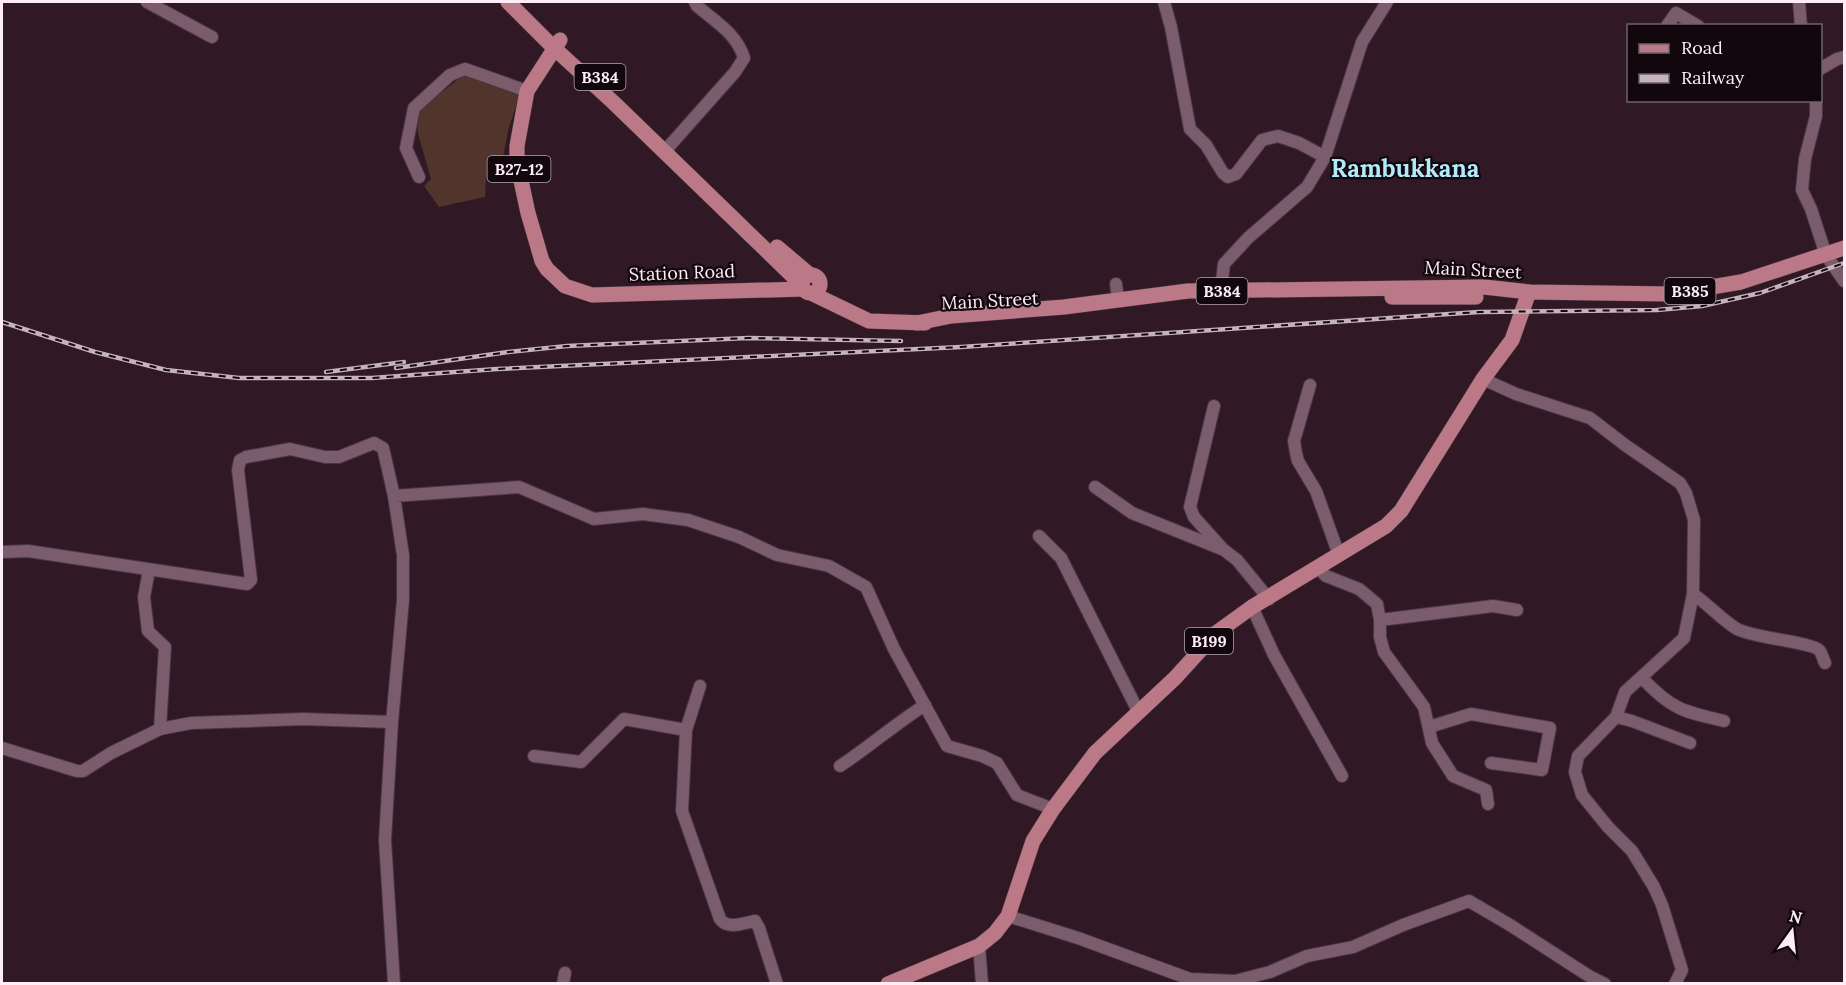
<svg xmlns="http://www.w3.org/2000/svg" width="1846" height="985" font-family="Lora,serif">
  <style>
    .garden { fill: #51342b }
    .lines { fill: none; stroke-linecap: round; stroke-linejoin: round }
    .minor-casing { stroke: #4a3641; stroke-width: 14 }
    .major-casing { stroke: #4a3641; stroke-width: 16 }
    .minor { stroke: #7a5c6c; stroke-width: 12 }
    .major { stroke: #bb7886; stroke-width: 15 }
    .rail-casing { stroke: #c5b2bc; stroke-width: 4.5 }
    .rail { stroke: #11070c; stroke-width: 2; stroke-dasharray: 7; stroke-linecap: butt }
    .labels { text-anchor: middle; stroke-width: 4.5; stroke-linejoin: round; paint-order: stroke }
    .shield { fill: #11070c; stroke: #b6a7af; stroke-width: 1.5 }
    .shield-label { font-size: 16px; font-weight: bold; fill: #fdecf5 }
    .street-label { font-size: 18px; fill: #fdecf5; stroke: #11070c }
    .district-label { font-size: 24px; font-weight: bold; fill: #b3eafa; stroke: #11070c }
  </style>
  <rect width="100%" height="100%" fill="#301825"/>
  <path class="garden" d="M471 76 520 94 508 131 502 163 486 179 485 197 439 207 424 186 431 179 418 134 417 112 461 77Z"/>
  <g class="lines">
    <g class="minor-casing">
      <g id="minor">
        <path d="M147 2 212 37"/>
        <path d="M1164 2 1171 27 1190 129 1206 145 1223 173 1228 177 1236 174 1262 140 1278 136 1299 143 1325 157"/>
        <path d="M1799 2 1801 26"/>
        <path d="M1667 26 1676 13 1698 26"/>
        <path d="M1820 69 1837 59 1844 57"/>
        <path d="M1816 100V116L1805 159 1802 190 1811 209 1826 255 1844 281"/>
        <path d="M664 152 735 72 744 58C737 34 715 21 697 6L695 2"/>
        <path d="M419 177 406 148 414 108 450 75 465 69 527 91"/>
        <path d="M1116 284 1118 299"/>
        <path d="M1220 297 1224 264 1248 238 1307 187 1325 157 1362 42 1387 2"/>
        <path d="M1483 379 1516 394 1590 418 1625 445 1680 483 1686 493 1694 520 1693 594 1684 638 1625 692 1616 717 1578 756 1575 772 1582 795 1608 827 1632 851 1654 887 1662 905 1682 970 1675 984"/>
        <path d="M1310 385 1294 441 1296 453 1298 461 1316 491 1339 555"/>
        <path d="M1214 406 1190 507 1194 517 1221 547"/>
        <path d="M1095 487 1132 513 1224 550 1237 560 1269 599"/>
        <path d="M1039 536 1061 558 1138 711"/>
        <path d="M2 552 28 551 247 584 251 580 238 470 240 460 246 457 290 449 325 457H339L374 443 383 448 394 496"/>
        <path d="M1318 568 1326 576 1359 589 1377 604 1380 620V637L1384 652 1424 707 1432 743 1453 776 1486 790 1488 804"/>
        <path d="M149 570 144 597 148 631 165 647 160 729"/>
        <path d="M1693 594C1708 604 1723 621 1737 629 1754 638 1811 642 1819 650 1822 653 1823 659 1825 663"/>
        <path d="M1252 607 1274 655 1342 776"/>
        <path d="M1380 620 1493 606 1517 610"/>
        <path d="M1642 678C1671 709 1684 712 1724 721"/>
        <path d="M700 686 686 730 682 811 720 919C728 930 743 923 755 921L759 928 777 984"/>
        <path d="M1616 717 1632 721 1690 743"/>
        <path d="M1429 727 1471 714 1550 728 1542 770 1491 763"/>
        <path d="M2 748 77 771H83L111 753 160 729 191 723 303 719 392 722"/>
        <path d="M534 756 581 762 624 719 686 730"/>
        <path d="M840 766C869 747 895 724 925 705"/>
        <path d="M1008 916 1078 938 1190 979 1235 981 1270 972 1307 956 1353 947 1403 925 1469 901 1510 925 1589 976 1605 984"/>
        <path d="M979 946 982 984"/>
        <path d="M394 984 385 840 392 722 403 600V555L394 496 519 487 594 519 643 514 688 520 739 537 777 555 829 566 866 587 894 649 947 746 982 756 997 763 1017 795 1053 809"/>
        <path d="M563 984 565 973"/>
      </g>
    </g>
    <g class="major-casing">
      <g id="major">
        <path d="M508 2 554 48 613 102 802 285"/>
        <path d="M560 40 527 91 517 146V162L528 213 542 261 547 269 565 286 592 295 803 289"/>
        <path d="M777 247 810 275"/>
        <circle cx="811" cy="284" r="9"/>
        <path d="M813 294 869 321 925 323"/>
        <path d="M1392 297H1476"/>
        <path d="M917 323 951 316 1064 307 1188 291 1484 287 1529 292 1670 294 1741 282 1844 248"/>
        <path d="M888 984 979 946 995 933 1008 916 1033 841 1053 809 1095 753 1175 678 1216 633 1252 607 1386 526 1401 511 1483 379 1512 340 1529 292"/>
      </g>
    </g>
    <use href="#minor" class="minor"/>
    <use href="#major" class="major"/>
    <g class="rail-casing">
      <g id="rail">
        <path d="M2 322 95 352 166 370 239 378H372L497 369 961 347 1479 312 1657 310 1702 306 1760 293 1844 263"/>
        <path d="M396 368 508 352 567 346 748 338 901 341"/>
        <path d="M326 372 404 362"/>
      </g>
    </g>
    <use href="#rail" class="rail"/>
  </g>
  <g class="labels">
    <g class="shield">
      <rect x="574.5" y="64" width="51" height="26" rx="4.5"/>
      <rect x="487.5" y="156" width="63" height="26" rx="4.5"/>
      <rect x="1196.5" y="278" width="51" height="26" rx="4.5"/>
      <rect x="1664.5" y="278" width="51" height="26" rx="4.5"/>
      <rect x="1185" y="628" width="48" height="26" rx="4.5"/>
    </g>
    <g class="shield-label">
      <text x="600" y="83">B384</text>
      <text x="519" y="175">B27-12</text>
      <text x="1222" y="297">B384</text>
      <text x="1690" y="297">B385</text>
      <text x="1209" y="647">B199</text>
    </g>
    <g class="street-label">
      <text transform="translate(1473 270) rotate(3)" y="6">Main Street</text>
      <text transform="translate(682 273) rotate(-2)" y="6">Station Road</text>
      <text transform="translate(990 301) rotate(-3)" y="6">Main Street</text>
    </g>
    <g class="district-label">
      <text x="1405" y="177">Rambukkana</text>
    </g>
  </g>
  <rect width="1846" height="985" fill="none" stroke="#fdecf5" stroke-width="6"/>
  <rect x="1627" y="24" width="195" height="78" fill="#11070c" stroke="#6f6369" stroke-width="1.5"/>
  <rect x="1639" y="44" width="30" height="9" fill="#bb7886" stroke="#6f6369" stroke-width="1.5"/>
  <text x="1681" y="54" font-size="18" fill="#fdecf5">Road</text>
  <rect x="1639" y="74" width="30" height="9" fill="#c5b2bc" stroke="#6f6369" stroke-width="1.5"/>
  <text x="1681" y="84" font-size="18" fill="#fdecf5">Railway</text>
  <g transform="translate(1792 931) rotate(15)" stroke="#11070c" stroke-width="4.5" paint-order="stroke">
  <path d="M0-4.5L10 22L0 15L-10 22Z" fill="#fdecf5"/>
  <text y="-9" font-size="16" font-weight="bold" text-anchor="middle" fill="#fdecf5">N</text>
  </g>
</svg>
